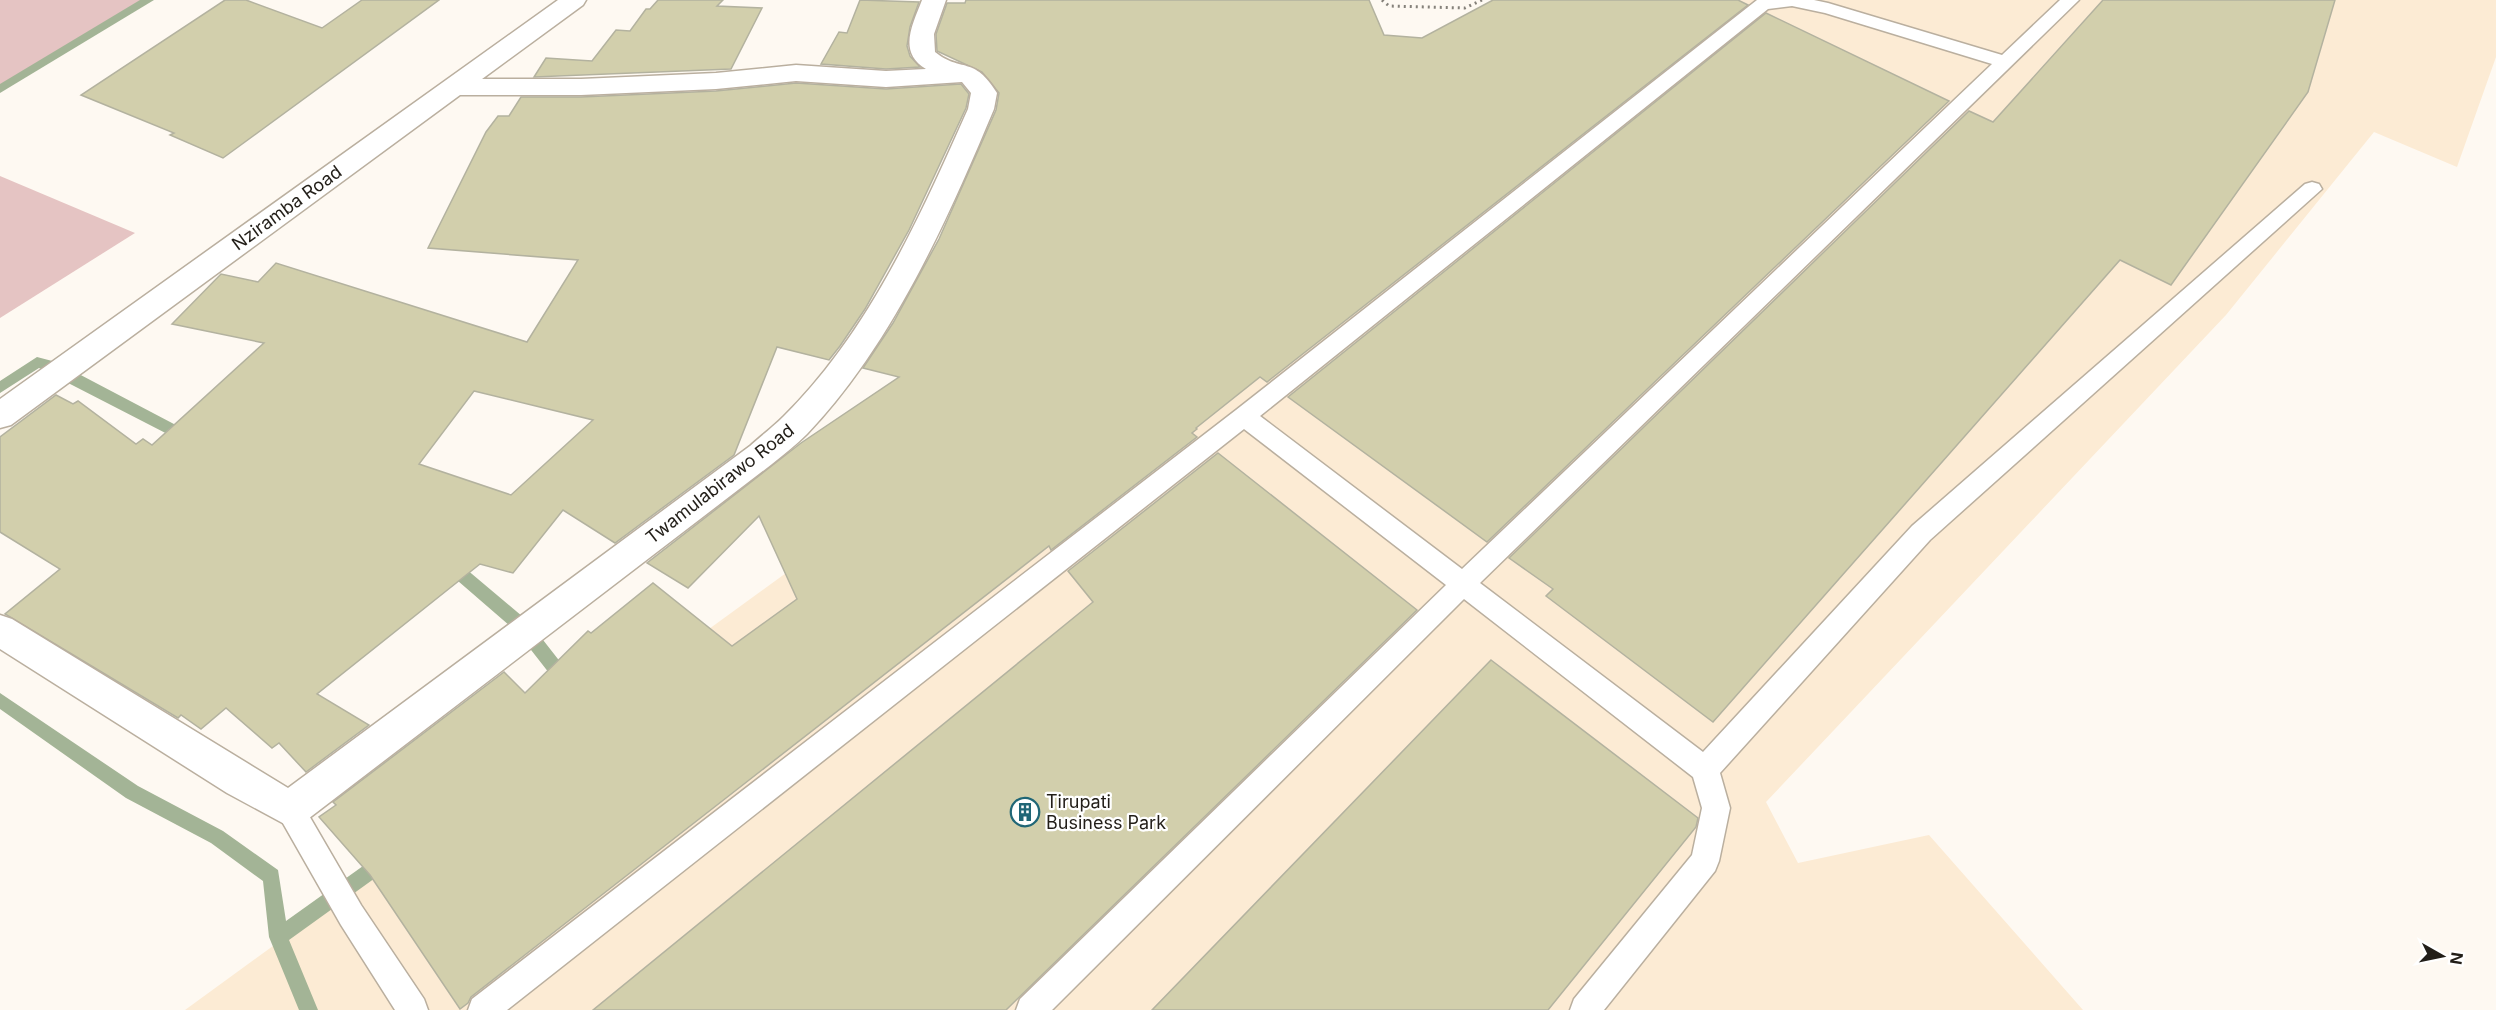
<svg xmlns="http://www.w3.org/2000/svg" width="2496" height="1010" font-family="Inter,sans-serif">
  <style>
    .built { fill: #fcebd4 }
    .green { fill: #e5c4c3 }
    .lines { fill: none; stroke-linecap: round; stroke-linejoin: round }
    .stream { fill: #a3b496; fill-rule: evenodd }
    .building { fill: #d2cfac; stroke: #b3b29f; stroke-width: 1.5; fill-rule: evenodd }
    .service-casing { stroke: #baaf9f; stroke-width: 3 }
    .minor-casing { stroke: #baaf9f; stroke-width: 3 }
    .path { stroke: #85817a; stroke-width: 3; stroke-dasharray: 2 4; stroke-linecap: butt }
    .service { fill: #fff; fill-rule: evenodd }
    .minor { fill: #fff; fill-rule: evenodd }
    .labels { text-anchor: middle; stroke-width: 4.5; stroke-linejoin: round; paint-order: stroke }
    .street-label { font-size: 18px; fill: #221e18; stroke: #fff }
    .poi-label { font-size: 18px; fill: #221e18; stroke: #fff; text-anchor: start }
  </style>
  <rect width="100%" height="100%" fill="#fef9f2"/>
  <path class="built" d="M1574 0H2496V57L2457 167 2374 132 2226 315 1766 802 1798 863 1929 835 2083 1010H185Z"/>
  <g class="green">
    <path d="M0 0H144L0 87Z"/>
    <path d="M0 176 135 233 0 318Z"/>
  </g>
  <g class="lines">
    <g class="stream">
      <path d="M140 0H154L0 93V84Z"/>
      <path d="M37 357 56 362 191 433 193 437 191 441H181L39 368 0 393V381Z"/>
      <path d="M448 557 453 558 529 622 572 677 574 682 572 687 566 689 560 687 517 632 443 568 440 563 443 558Z"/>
      <path d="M0 693 138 786 223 831 278 870 286 921 377 856 383 853 389 856 392 862 389 868 289 940 318 1010H299L269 937 263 881 211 843 126 798 0 709Z"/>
    </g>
  </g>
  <g class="building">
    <path d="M225 0H246L322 28 362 0H439L223 158 170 135 174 133 81 95Z"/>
    <path d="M658 0H723L717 6 762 8 731 69 534 77 546 58 592 61 616 30 630 31 646 9H650Z"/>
    <path d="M860 0 919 2 910 27 907 46 910 56 920 67 886 69 821 64 839 32 847 33Z"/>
    <path d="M966 0H1369L1384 35 1422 38 1493 0H1738L1748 5 1267 382 1260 377 1196 428 1197 429 1192 433 1197 437 1051 550 1049 546 471 997 468 1003 460 1009 370 875 319 817 336 805 333 802 504 672 525 693 588 631 591 633 653 583 732 646 797 599 759 516 688 588 647 563 801 443 899 377 863 368 893 323 939 239 996 110 999 93 982 72 937 51 936 34 947 3H965Z"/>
    <path d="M2103 0H2335L2308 92 2171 285 2120 260 1713 722 1546 596 1553 589 1509 558 1969 111 1993 122Z"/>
    <path d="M1766 13 1949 101 1487 542 1288 397Z"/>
    <path d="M796 83 886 89 961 84 969 94 966 108 909 230 865 309 840 346 829 360 777 347 734 455 615 543 563 510 513 573 480 564 317 694 369 725 306 772 279 743 272 748 226 708 201 729 181 715 178 718 5 614 60 569 0 532V437L56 395 73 404 78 401 136 444 143 439 152 445 264 343 172 324 221 274 258 282 276 263 527 342 578 260 428 248 486 132 498 116H509L521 97H581L716 91ZM474 391 593 420 511 495 419 464Z"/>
    <path d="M1218 453 1417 610 1006 1010H593L1093 602 1068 571Z"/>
    <path d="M1491 660 1698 818 1696 827 1548 1010H1152Z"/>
  </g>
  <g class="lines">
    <g class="service-casing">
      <g id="service">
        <path d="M1757 0H1814L1828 3 2002 55 2060 0H2079L1480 583 1703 752 1912 526 2305 184 2312 182 2319 184 2322 189 1930 540 1720 773 1730 808 1719 861 1715 871 1604 1010H1570L1574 999 1692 855 1702 808 1693 777 1464 599 1052 1010H1016L1020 999 1446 585 1244 429 507 1010H468L472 999 1236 410ZM1792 6 1825 13 1992 64 1462 569 1260 416 1768 9Z"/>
        <path d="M290 796 300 800 361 905 424 999 428 1010H395L341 925 280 818 276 809 280 800Z"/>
      </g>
    </g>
    <g class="minor-casing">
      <path id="minor" d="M558 0H586L583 5 482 79H581L716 73 796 65 886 71 926 69C897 52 913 24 922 0H946L934 34 935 52C961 73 974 55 997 93L994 109C947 221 892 345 807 434 796 445 784 454 772 464L304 822 290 827 227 793 0 649V615L12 619 288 788 750 446C761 436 773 427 784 416 869 332 920 217 968 109L971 93 962 82 886 87 796 81 716 89 581 95H460L11 425 0 428V399Z"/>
    </g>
    <path class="path" d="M1382 0 1389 6 1465 8 1482 0"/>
    <use href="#service" class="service"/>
    <use href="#minor" class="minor"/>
  </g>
  <defs>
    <g id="building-ring" transform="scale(1.5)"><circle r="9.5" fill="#fff" stroke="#206676" stroke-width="1.5"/><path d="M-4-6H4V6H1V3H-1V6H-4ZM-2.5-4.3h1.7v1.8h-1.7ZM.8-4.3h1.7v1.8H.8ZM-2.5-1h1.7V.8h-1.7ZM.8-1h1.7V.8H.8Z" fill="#206676"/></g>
  </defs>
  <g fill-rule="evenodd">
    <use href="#building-ring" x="1025" y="812"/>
  </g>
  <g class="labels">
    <g class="street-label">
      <text transform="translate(287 208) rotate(-36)" y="6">Nziramba Road</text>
      <text transform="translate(720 484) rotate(-38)" y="6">Twamulabirawo Road</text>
    </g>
    <g class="poi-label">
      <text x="1046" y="808">Tirupati<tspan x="1046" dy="21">Business Park</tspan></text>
    </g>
  </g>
  <g transform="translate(2442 956) rotate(99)" stroke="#ffffff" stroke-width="4.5" paint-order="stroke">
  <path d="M0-4.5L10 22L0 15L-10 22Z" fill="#221e18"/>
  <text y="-9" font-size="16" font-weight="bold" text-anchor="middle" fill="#221e18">N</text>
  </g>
</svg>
